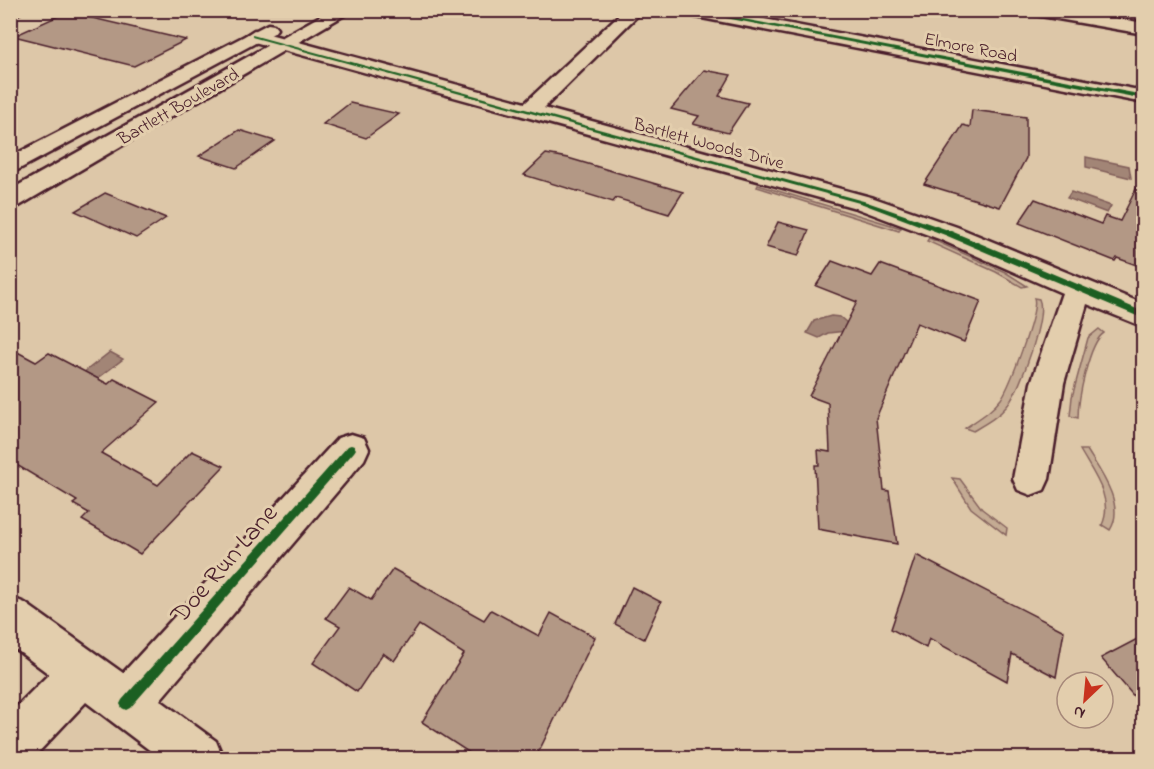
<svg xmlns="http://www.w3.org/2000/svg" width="1154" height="769" font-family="'Indie Flower',sans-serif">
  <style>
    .green { fill: #c4ab93; stroke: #87655f; stroke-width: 1.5 }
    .water { fill: #a28576; stroke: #7f5c58; stroke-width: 1.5 }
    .building { fill: #b39885; stroke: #4a1f2b; stroke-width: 1.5 }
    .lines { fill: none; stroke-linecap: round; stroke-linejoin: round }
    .minor-casing { stroke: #4a1f2b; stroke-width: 5 }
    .major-casing { stroke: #4a1f2b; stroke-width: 5 }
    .minor { fill: #e3cead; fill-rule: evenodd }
    .major { fill: #e3cead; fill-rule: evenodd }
    .cycleway-casing { stroke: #e3cead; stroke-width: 4 }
    .cycleway { fill: #1b5e20; fill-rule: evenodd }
    .labels { text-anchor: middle; stroke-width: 6; stroke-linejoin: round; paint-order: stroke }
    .far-street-label { font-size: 18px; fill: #4a1f2b; stroke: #e3cead }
    .near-street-label { font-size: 26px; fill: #4a1f2b; stroke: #e3cead }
  </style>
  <rect width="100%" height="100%" fill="#ddc7a8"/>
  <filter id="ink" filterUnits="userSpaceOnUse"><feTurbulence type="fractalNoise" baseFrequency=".0167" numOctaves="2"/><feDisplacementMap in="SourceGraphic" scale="12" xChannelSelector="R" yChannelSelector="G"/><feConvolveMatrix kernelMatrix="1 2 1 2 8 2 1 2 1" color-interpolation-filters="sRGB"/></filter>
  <g filter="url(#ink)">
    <g class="green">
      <path d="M758 185 901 228 899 231 757 187Z"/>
      <path d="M929 238 1005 272 1027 286 1022 287 996 272 927 241Z"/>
      <path d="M1034 298 1039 299C1047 315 1021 389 1007 406 998 417 985 424 973 431L965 428C978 419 991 412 1001 399 1010 386 1039 310 1034 298Z"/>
      <path d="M1099 329 1104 333C1089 342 1078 400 1078 418L1070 416 1072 397 1088 338Z"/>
      <path d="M1080 450H1087C1100 471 1126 505 1110 530L1102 525C1114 499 1093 473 1080 450Z"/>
      <path d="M952 478 960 479 982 509 1007 528 1006 535 971 508Z"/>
    </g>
    <g class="water">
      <path d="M1086 157 1129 166 1131 178 1086 167Z"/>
      <path d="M1071 192 1111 206 1107 213 1067 198Z"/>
      <path d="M831 316 840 317 847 323 846 331 828 333 819 338 807 333 814 321Z"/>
      <path d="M110 352 123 359 80 392 69 384Z"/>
    </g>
    <g class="building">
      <path d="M67 12 186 40 134 66 14 36Z"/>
      <path d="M704 70 731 75 719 96 748 103 728 133 693 124 699 116 671 109Z"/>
      <path d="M350 103 399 114 366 138 323 124Z"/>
      <path d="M972 110 1026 117V158L1000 207 924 184 963 125 970 127Z"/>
      <path d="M239 130 275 141 236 168 199 156Z"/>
      <path d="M546 154 568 158 683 192 669 214 616 198 613 202 524 175Z"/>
      <path d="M1139 183V266L1117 258 1115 261 1019 223 1035 199 1101 224 1105 216 1120 221Z"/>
      <path d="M105 193 166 218 136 238 75 211Z"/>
      <path d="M778 222 809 230 798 256 766 247Z"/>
      <path d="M832 261 872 276 880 264 981 301 964 342 917 323 876 418 884 490 889 491 897 544 818 529 815 465H819L818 450 830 452 828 403 809 396 857 302 816 286Z"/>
      <path d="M10 348 36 362 49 353 108 384 114 379 159 402 101 453 158 485 192 451 224 466 140 554 82 520 89 513 73 504 77 501 10 461Z"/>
      <path d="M916 555 1064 631 1056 677 1012 654 1007 681 929 638 926 648 891 629Z"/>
      <path d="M393 569 484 620 491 610 539 636 551 613 595 637 535 759H479L422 722 464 654 419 625 394 661 383 653 357 692 313 663 340 626 326 618 349 587 371 600Z"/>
      <path d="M632 587 661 602 644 639 615 624Z"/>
      <path d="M1143 636V707L1101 658Z"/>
    </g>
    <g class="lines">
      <g class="minor-casing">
        <g id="minor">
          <path d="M10 10H24L10 18Z"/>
          <path d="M624 10H643L544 108 874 198 957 227 1144 304V327L1087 304 1064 383 1049 479 1044 490 1031 495 1018 490 1013 479 1031 383 1062 293 939 239 856 208 247 40 245 36 254 30 525 103Z"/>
          <path d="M678 10H717L1144 91V103L686 15Z"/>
          <path d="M1027 10H1068L1144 23V34L1035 15Z"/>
          <path d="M351 434 364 438 369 449 364 460 160 700 216 741 223 758H160L86 702 33 758H10V713L49 674 10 645V597L25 603 123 673 338 438Z"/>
        </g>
      </g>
      <g class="major-casing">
        <g id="major">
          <path d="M331 10H353L19 206 10 209V190Z"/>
          <path d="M268 24 274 25 277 29 274 33 10 174V157Z"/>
        </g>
      </g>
      <use href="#minor" class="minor"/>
      <use href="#major" class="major"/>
      <g class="cycleway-casing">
        <g id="cycleway">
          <path d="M684 10H696L1144 95V99Z"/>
          <path d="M252 35 867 202 951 231 1144 312V319L945 235 863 204 252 37Z"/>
          <path d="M351 445 354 446 356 449 354 452 130 708 126 710 122 708 120 704 122 700 348 446Z"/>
        </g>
      </g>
      <use href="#cycleway" class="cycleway"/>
    </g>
  </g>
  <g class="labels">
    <g class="far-street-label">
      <text transform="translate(971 47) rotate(11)" y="6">Elmore Road</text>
      <text transform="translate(178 106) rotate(-30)" y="6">Bartlett Boulevard</text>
      <text transform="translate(709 143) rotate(15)" y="6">Bartlett Woods Drive</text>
    </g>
    <g class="near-street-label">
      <text transform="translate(223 563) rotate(-49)" y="9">Doe Run Lane</text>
    </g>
  </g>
  <rect width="1154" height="769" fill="none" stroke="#e3cead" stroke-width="36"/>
  <rect x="18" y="18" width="1118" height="733" fill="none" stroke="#4a1f2b" stroke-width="2" filter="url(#ink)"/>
  <g transform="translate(1085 700) rotate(206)"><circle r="28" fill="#e3cead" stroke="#a68879" stroke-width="1.5"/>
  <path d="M0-4.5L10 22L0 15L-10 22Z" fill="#c8321e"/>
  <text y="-9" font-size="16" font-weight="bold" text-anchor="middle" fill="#4a1f2b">N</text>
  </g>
</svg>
